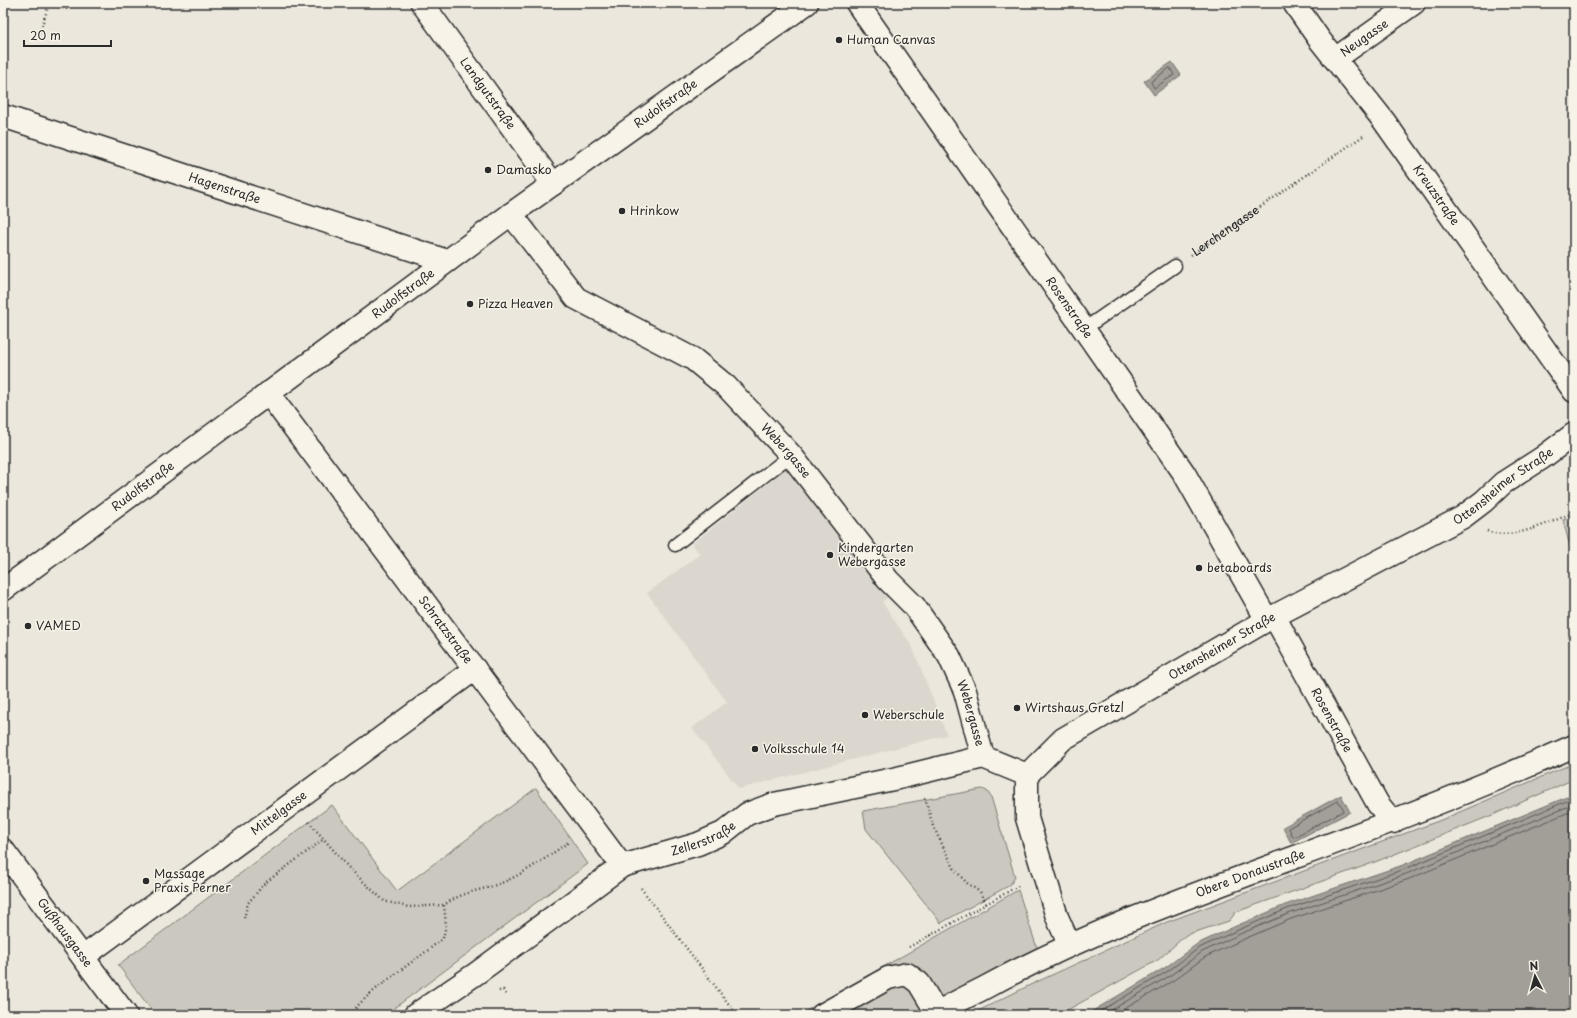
<svg xmlns="http://www.w3.org/2000/svg" width="1577" height="1018" font-family="'Playpen Sans',sans-serif">
  <style>
    .built { fill: #dbd7ce }
    .green { fill: #cbc8bf; stroke: #7b7a75 }
    .water { fill: #a29f98; stroke: #72716c }
    .lines { fill: none; stroke-linecap: round; stroke-linejoin: round }
    .shore { stroke: #5b5957; stroke-width: 1 }
    .lane-casing { stroke: #2b2b2b; stroke-width: 15 }
    .street-casing { stroke: #2b2b2b; stroke-width: 25 }
    .secondary-casing { stroke: #2b2b2b; stroke-width: 25 }
    .primary-casing { stroke: #2b2b2b; stroke-width: 25 }
    .path { stroke: #2b2b2b; stroke-width: 2.5; stroke-dasharray: 1 3; stroke-linecap: butt }
    .lane { stroke: #f7f3e8; stroke-width: 12 }
    .street { stroke: #f7f3e8; stroke-width: 22 }
    .secondary { stroke: #f7f3e8; stroke-width: 22 }
    .primary { stroke: #f7f3e8; stroke-width: 22 }
    .poi-dot { fill: #2b2b2b; stroke: #f7f3e8; stroke-width: 1.5 }
    .labels { text-anchor: middle; stroke-width: 3; stroke-linejoin: round; paint-order: stroke }
    .street-label { font-size: 12px; fill: #2b2b2b; stroke: #f7f3e8 }
    .poi-label { font-size: 12px; fill: #2b2b2b; stroke: #f7f3e8; text-anchor: start }
  </style>
  <rect width="100%" height="100%" fill="#ebe7dd"/>
  <filter id="ink" filterUnits="userSpaceOnUse"><feTurbulence type="fractalNoise" baseFrequency=".025" numOctaves="2"/><feDisplacementMap in="SourceGraphic" scale="8" xChannelSelector="R" yChannelSelector="G"/><feConvolveMatrix kernelMatrix="1 2 1 2 8 2 1 2 1" color-interpolation-filters="sRGB"/></filter>
  <g filter="url(#ink)">
    <path class="built" d="M786 469 890 595 882 602 912 646 947 735 739 789 692 728 727 702 647 593 700 554 692 544Z"/>
    <g class="green">
      <path d="M1574 517V562L1563 520Z"/>
      <path d="M1574 763V780H1572L1495 814 1370 864 1236 912 1229 921 1186 935 1158 960 1062 1013 1056 1015H970L1030 985 1167 922 1441 820Z"/>
      <path d="M536 788 588 864 385 1015H155L118 965 332 805 397 891Z"/>
      <path d="M982 789 987 791 991 797 1015 877 1010 885 941 923 866 829 863 811Z"/>
      <path d="M1018 890 1036 945 1047 967 954 1015H799Z"/>
    </g>
    <g class="water">
      <path d="M1172 62 1181 75 1154 95 1144 81Z"/>
      <path d="M1574 794V1015H1086L1166 967 1197 944 1236 926 1285 905 1403 865Z"/>
      <path d="M1341 795 1350 812 1291 843 1283 827Z"/>
    </g>
    <g class="lines">
      <g class="shore">
        <path d="M1170 68 1174 75 1154 88 1151 82Z"/>
        <path d="M1338 801 1343 808V811L1294 837 1292 836 1289 828Z"/>
        <path d="M1094 1015 1168 971 1199 948 1238 930 1287 909 1405 869 1574 798"/>
        <path d="M1103 1015 1171 975 1202 952 1240 934 1288 914 1406 874 1574 804"/>
        <path d="M1114 1015 1174 980 1205 957 1242 940 1291 919 1409 879 1574 810"/>
      </g>
      <g class="lane-casing">
        <g id="lane">
          <path d="M1084 329 1175 266"/>
          <path d="M675 545 791 455"/>
        </g>
      </g>
      <g class="street-casing">
        <g id="street">
          <path id="s2" d="M857 3 1184 473 1267 620"/>
          <path id="s3" d="M1294 3 1319 39 1384 121 1574 391"/>
          <path id="s4" d="M1335 59 1414 3"/>
          <path id="s5" d="M511 214 576 298 693 359 726 386 791 455 888 580 914 606 949 656 965 691 983 757"/>
          <path id="s6" d="M268 393 622 866"/>
          <path id="s7" d="M1274 616 1378 804 1393 822"/>
          <path id="s8" d="M3 850 126 1015"/>
          <path id="s9" d="M1069 944 1057 917 1027 818V775L1063 739 1267 620 1463 517 1484 501 1503 483 1542 458 1574 434"/>
          <path id="s10" d="M83 957 475 669"/>
          <path id="s11" d="M415 1015 477 973 622 866 698 844 723 833 747 814 774 804 898 778 983 757 1027 775"/>
          <path d="M822 1015 888 978 907 974 919 983 937 1013"/>
          <path id="s12" d="M934 1015C951 1004 969 996 986 987 1080 936 1179 900 1279 863 1379 827 1477 789 1574 746"/>
        </g>
      </g>
      <g class="secondary-casing">
        <g id="secondary">
          <path id="s13" d="M422 3 553 184"/>
          <path id="s14" d="M3 116 447 261"/>
        </g>
      </g>
      <g class="primary-casing">
        <g id="primary">
          <path id="s15" d="M3 590 511 214 807 3"/>
        </g>
      </g>
      <g class="path">
        <path d="M47 3 70 10"/>
        <path d="M38 37 49 4"/>
        <path id="s1" d="M1191 255 1363 136"/>
        <path d="M1487 531C1515 541 1548 522 1574 513"/>
        <path d="M925 798 933 826 955 870 967 883 980 892 986 904"/>
        <path d="M309 822 349 868 384 901 408 907 444 905"/>
        <path d="M641 888 737 1015"/>
        <path d="M244 918 248 903 265 883 324 839"/>
        <path d="M931 935 933 938"/>
        <path d="M909 947 1020 885"/>
        <path d="M499 991 503 990 506 995"/>
        <path d="M352 1015C356 998 426 954 443 938L446 925 444 905C465 890 482 891 504 882 528 871 549 856 570 841"/>
      </g>
      <use href="#lane" class="lane"/>
      <use href="#street" class="street"/>
      <use href="#secondary" class="secondary"/>
      <use href="#primary" class="primary"/>
    </g>
  </g>
  <g class="poi-dot">
    <circle cx="839" cy="40" r="4"/>
    <circle cx="488" cy="170" r="4"/>
    <circle cx="622" cy="211" r="4"/>
    <circle cx="470" cy="304" r="4"/>
    <circle cx="830" cy="555" r="4"/>
    <circle cx="1199" cy="568" r="4"/>
    <circle cx="28" cy="626" r="4"/>
    <circle cx="1017" cy="708" r="4"/>
    <circle cx="865" cy="715" r="4"/>
    <circle cx="755" cy="749" r="4"/>
    <circle cx="146" cy="881" r="4"/>
  </g>
  <g class="labels">
    <g class="street-label">
      <text dy="4" stroke="none"><textPath href="#s4" startOffset="36">Neugasse</textPath></text>
      <text dy="4" stroke="none"><textPath href="#s13" startOffset="112">Landgutstraße</textPath></text>
      <text dy="4" stroke="none"><textPath href="#s15" startOffset="822">Rudolfstraße</textPath></text>
      <text dy="4" stroke="none"><textPath href="#s14" startOffset="233">Hagenstraße</textPath></text>
      <text dy="4" stroke="none"><textPath href="#s3" startOffset="239">Kreuzstraße</textPath></text>
      <text dy="4" stroke="none"><textPath href="#s1" startOffset="42">Lerchengasse</textPath></text>
      <text dy="4" stroke="none"><textPath href="#s15" startOffset="498">Rudolfstraße</textPath></text>
      <text dy="4" stroke="none"><textPath href="#s2" startOffset="371">Rosenstraße</textPath></text>
      <text dy="4" stroke="none"><textPath href="#s5" startOffset="369">Webergasse</textPath></text>
      <text dy="4" stroke="none"><textPath href="#s15" startOffset="174">Rudolfstraße</textPath></text>
      <text dy="4" stroke="none"><textPath href="#s9" startOffset="735">Ottensheimer Straße</textPath></text>
      <text dy="4" stroke="none"><textPath href="#s6" startOffset="296">Schratzstraße</textPath></text>
      <text dy="4" stroke="none"><textPath href="#s9" startOffset="411">Ottensheimer Straße</textPath></text>
      <text dy="4" stroke="none"><textPath href="#s5" startOffset="693">Webergasse</textPath></text>
      <text dy="4" stroke="none"><textPath href="#s7" startOffset="119">Rosenstraße</textPath></text>
      <text dy="4" stroke="none"><textPath href="#s10" startOffset="243">Mittelgasse</textPath></text>
      <text dy="4" stroke="none"><textPath href="#s11" startOffset="341">Zellerstraße</textPath></text>
      <text dy="4" stroke="none"><textPath href="#s12" startOffset="347">Obere Donaustraße</textPath></text>
      <text dy="4" stroke="none"><textPath href="#s8" startOffset="103">Gußhausgasse</textPath></text>
    </g>
    <g class="poi-label">
      <text x="847" y="44">Human Canvas</text>
      <text x="496" y="174">Damasko</text>
      <text x="630" y="215">Hrinkow</text>
      <text x="478" y="308">Pizza Heaven</text>
      <text x="838" y="552">Kindergarten<tspan x="838" dy="14">Webergasse</tspan></text>
      <text x="1207" y="572">betaboards</text>
      <text x="36" y="630">VAMED</text>
      <text x="1025" y="712">Wirtshaus Gretzl</text>
      <text x="873" y="719">Weberschule</text>
      <text x="763" y="753">Volksschule 14</text>
      <text x="154" y="878">Massage<tspan x="154" dy="14">Praxis Perner</tspan></text>
    </g>
  </g>
  <rect width="1577" height="1018" fill="none" stroke="#f7f3e8" stroke-width="16"/>
  <rect x="8" y="8" width="1561" height="1002" fill="none" stroke="#2b2b2b" stroke-width="1.5" filter="url(#ink)"/>
  <g transform="translate(1535 976) rotate(354)" stroke="#f7f3e8" stroke-width="3" paint-order="stroke">
  <path d="M0-3L7 15L0 10L-7 15Z" fill="#2b2b2b"/>
  <text y="-6" font-size="11" font-weight="bold" text-anchor="middle" fill="#2b2b2b">N</text>
  </g>
  <path d="M24 40v6h87v-6" fill="none" stroke="#2b2b2b" stroke-width="2"/>
  <text x="30" y="40" font-size="12" fill="#2b2b2b" stroke="#f7f3e8" stroke-width="3" paint-order="stroke">20 m</text>
</svg>
